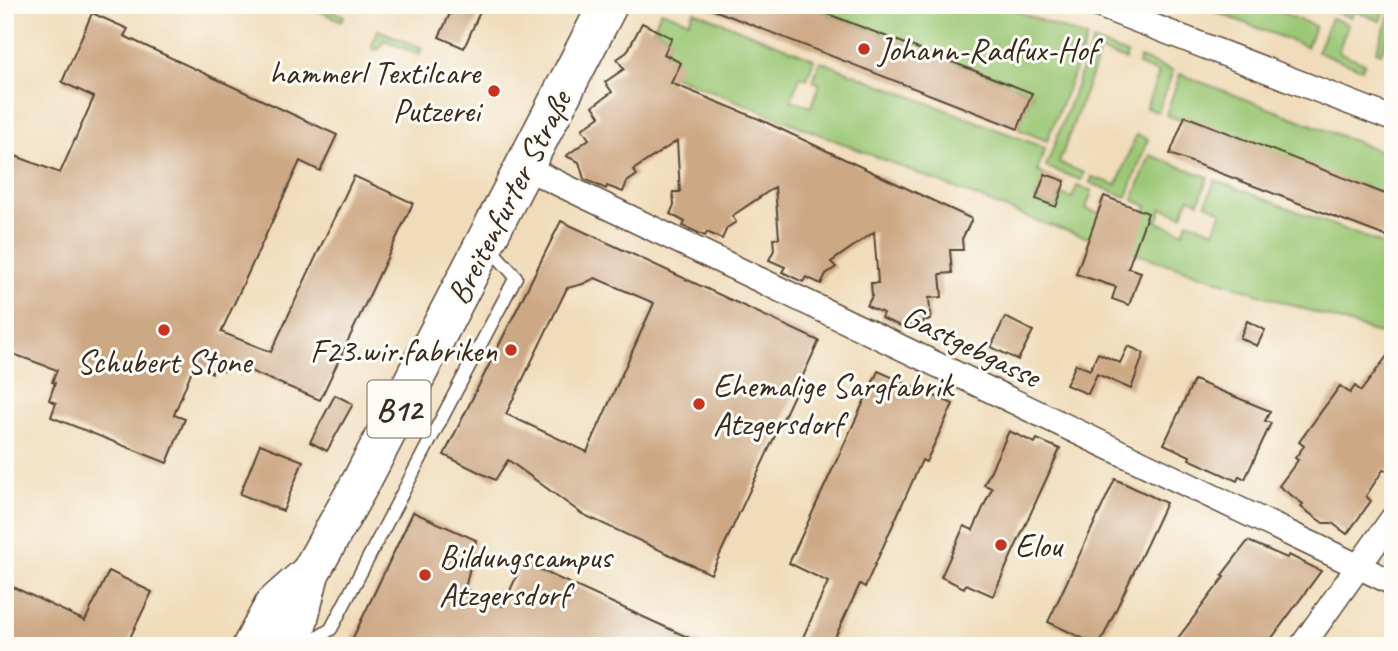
<svg xmlns="http://www.w3.org/2000/svg" width="1398" height="651" font-family="Caveat,sans-serif">
  <style>
    .green { fill: #9cc876; stroke: #6c794a; stroke-width: 2 }
    .building { fill: #cda884; fill-rule: evenodd }
    .lines { fill: none; stroke-linecap: round; stroke-linejoin: round }
    .lane-casing { stroke: #564535; stroke-width: 15 }
    .street-casing { stroke: #564535; stroke-width: 27 }
    .primary-casing { stroke: #564535; stroke-width: 41 }
    .lane { stroke: #fff; stroke-width: 12 }
    .street { stroke: #fff; stroke-width: 24 }
    .primary { stroke: #fff; stroke-width: 38 }
    .poi-dot { fill: #c8321e; stroke: #fdfcf7; stroke-width: 2.5 }
    .labels { text-anchor: middle; stroke-width: 6; stroke-linejoin: round; paint-order: stroke }
    .shield { fill: #fdfcf7; stroke: #75695f; stroke-width: 2 }
    .shield-label { font-size: 32px; font-weight: bold; fill: #3b2a1e }
    .poi-label { font-size: 33px; fill: #3b2a1e; stroke: #fdfcf7; text-anchor: start }
    .street-label { font-size: 33px; fill: #3b2a1e; stroke: #fdfcf7 }
  </style>
  <rect width="100%" height="100%" fill="#fdfcf7"/>
  <filter id="ink" filterUnits="userSpaceOnUse"><feTurbulence type="fractalNoise" baseFrequency=".0143" numOctaves="2"/><feDisplacementMap in="SourceGraphic" scale="14" xChannelSelector="R" yChannelSelector="G"/><feConvolveMatrix kernelMatrix="1 2 1 2 8 2 1 2 1" color-interpolation-filters="sRGB"/></filter>
  <filter id="wash" filterUnits="userSpaceOnUse"><feTurbulence type="fractalNoise" baseFrequency=".00686" numOctaves="4" result="noise"/><feDisplacementMap in="SourceGraphic" scale="28" xChannelSelector="R" yChannelSelector="G"/><feGaussianBlur stdDeviation="1.57" result="paint"/><feColorMatrix in="noise" values="0 0 0 0 0 0 0 0 0 0 0 0 0 0 0 0 0 1.4 0 .05"/><feComposite in="paint" operator="in"/></filter>
  <g filter="url(#wash)">
    <rect width="100%" height="100%" fill="#f0dcba"/>
    <g class="green">
      <path d="M307 5H321L344 16 341 21Z"/>
      <path d="M805 5H1000L1087 38 1047 141 1018 129 1032 93Z"/>
      <path d="M1198 5H1262L1315 26 1307 47Z"/>
      <path d="M1335 5H1370L1384 11 1380 21 1354 11 1351 18 1333 11Z"/>
      <path d="M661 11 689 21 694 11 814 59 807 79 800 76 791 100 811 107 820 84 813 81 820 61 1045 148 1037 171 1045 175 1036 199 1056 207 1061 194 1072 198 1077 186 1092 191 1086 209 1098 213 1145 212 1147 206 1133 200 1150 155 1208 177 1199 202 1189 198 1182 215 1162 208 1157 222 1183 232 1188 221 1214 231 1222 211 1206 204 1215 180 1393 248V338L1037 221 674 76 664 54 671 38 653 29Z"/>
      <path d="M1390 14 1393 15V26L1381 53 1376 51Z"/>
      <path d="M1331 18 1348 24 1338 52 1365 63 1362 69 1317 52Z"/>
      <path d="M378 30 422 48 419 55 384 40 379 49 374 50 372 46Z"/>
      <path d="M1093 41 1127 54 1125 60 1100 51 1059 163 1084 173 1081 180 1046 167Z"/>
      <path d="M1140 58 1173 71 1158 112 1146 108 1159 73 1138 65Z"/>
      <path d="M1180 74 1393 156V197L1166 115Z"/>
      <path d="M1136 135 1148 139 1127 197 1090 183 1092 177 1117 185Z"/>
    </g>
    <g id="blocks">
      <g class="building">
        <path d="M454 5H483L464 48 439 37Z"/>
        <path d="M701 5H805L1032 93 1018 129Z"/>
        <path d="M92 13 128 29 124 36 337 135 320 171 300 161 221 332 271 352 354 176 413 203 320 400 226 361 223 371 214 367 212 373 194 365 174 415 185 419 167 463 51 417 56 403 49 400 55 383 52 382 57 370 5 351V152L60 173 94 97 62 82Z"/>
        <path d="M642 23 672 38 664 54 681 63 671 83 759 119 972 219 962 239 963 250H950L952 273 940 274 942 297 929 298 931 320H924L920 330 905 323 903 327 881 318 883 313 867 306 872 296 871 283H878L874 232 831 262 836 267 826 274 821 284 806 277 803 282 782 272 785 267 769 260 774 250 773 238H779L775 187 732 216 736 222 727 228 722 239 707 232 705 236 683 226 685 222 670 214 674 205 673 192H680L677 141 633 170 637 175 627 182 623 192 607 186 606 189 584 179 579 162 566 156 589 139 582 129 600 116 593 106 612 92 605 82 624 69 617 59 627 52Z"/>
        <path d="M1185 116 1393 197V239L1170 154Z"/>
        <path d="M1045 174 1065 181 1056 207 1036 199Z"/>
        <path d="M1104 196 1148 213 1128 268 1141 272 1129 305 1112 299 1116 287 1076 274Z"/>
        <path d="M561 221 819 341 711 574 582 514 508 460 495 480 444 455ZM595 278 654 303 587 452 506 414 567 288 583 284Z"/>
        <path d="M1005 317 1033 331 1018 360 991 347Z"/>
        <path d="M1247 321 1265 330 1257 346 1240 338Z"/>
        <path d="M1128 346 1144 353 1131 389 1097 374 1088 394 1066 385 1076 364 1090 370 1098 353 1120 363Z"/>
        <path d="M1393 348V464L1388 471 1383 470 1366 496 1371 501 1347 534 1332 523H1323L1301 507 1303 504 1279 486 1298 460 1295 458 1304 446 1299 442 1340 386 1350 393 1355 386 1361 391Z"/>
        <path d="M878 371 953 404 926 462 922 460 865 587 860 584 831 646H799L828 582 789 563Z"/>
        <path d="M1194 380 1270 411 1265 421 1271 423 1245 479 1239 476 1237 481 1189 459 1190 456 1164 444Z"/>
        <path d="M335 395 353 404 327 451 310 442Z"/>
        <path d="M1009 431 1035 443 1037 439 1060 449 993 596 966 584 964 588 941 577 964 526 973 530 992 488 984 485Z"/>
        <path d="M260 444 303 461 283 511 240 494Z"/>
        <path d="M1115 479 1166 503 1099 646 1048 622Z"/>
        <path d="M413 512 476 540 465 589 503 606 523 562 707 646H349Z"/>
        <path d="M1248 541 1287 558 1289 555 1321 571 1266 646H1172L1224 577 1222 575Z"/>
        <path d="M109 571 152 592 126 646H5V583L85 621Z"/>
      </g>
    </g>
  </g>
  <g filter="url(#ink)">
    <use href="#blocks" fill-opacity="0" stroke="#564535" stroke-width="2"/>
    <g class="lines">
      <g class="lane-casing">
        <path id="lane" d="M300 643 317 638 331 629 516 277 487 245"/>
      </g>
      <g class="street-casing">
        <g id="street">
          <path d="M1098 5 1393 119"/>
          <path d="M522 166 1393 583"/>
          <path d="M1302 646 1393 518"/>
        </g>
      </g>
      <g class="primary-casing">
        <g id="primary">
          <path d="M252 646 274 605 310 573"/>
          <path d="M292 646 310 573 362 480 608 5"/>
        </g>
      </g>
      <use href="#lane" class="lane"/>
      <use href="#street" class="street"/>
      <use href="#primary" class="primary"/>
    </g>
  </g>
  <g class="poi-dot">
    <circle cx="864" cy="49" r="7"/>
    <circle cx="494" cy="91" r="7"/>
    <circle cx="164" cy="330" r="7"/>
    <circle cx="511" cy="350" r="7"/>
    <circle cx="699" cy="404" r="7"/>
    <circle cx="1001" cy="545" r="7"/>
    <circle cx="425" cy="575" r="7"/>
  </g>
  <g class="labels">
    <rect class="shield" x="367.5" y="380.5" width="63" height="57" rx="5"/>
    <g class="shield-label">
      <text x="399" y="420">B12</text>
    </g>
    <g class="poi-label">
      <text x="878" y="61">Johann-Radfux-Hof</text>
      <text x="480" y="84" text-anchor="end">hammerl Textilcare<tspan x="480" dy="38">Putzerei</tspan></text>
      <text x="497" y="362" text-anchor="end">F23.wir.fabriken</text>
      <text x="164" y="373" text-anchor="middle">Schubert Stone</text>
      <text x="713" y="397">Ehemalige Sargfabrik<tspan x="713" dy="38">Atzgersdorf</tspan></text>
      <text x="1015" y="557">Elou</text>
      <text x="439" y="568">Bildungscampus<tspan x="439" dy="38">Atzgersdorf</tspan></text>
    </g>
    <g class="street-label">
      <text transform="translate(508 197) rotate(-63)" y="12">Breitenfurter Straße</text>
      <text transform="translate(972 345) rotate(26)" y="12">Gastgebgasse</text>
    </g>
  </g>
  <rect width="1398" height="651" fill="none" stroke="#fdfcf7" stroke-width="28"/>
</svg>
